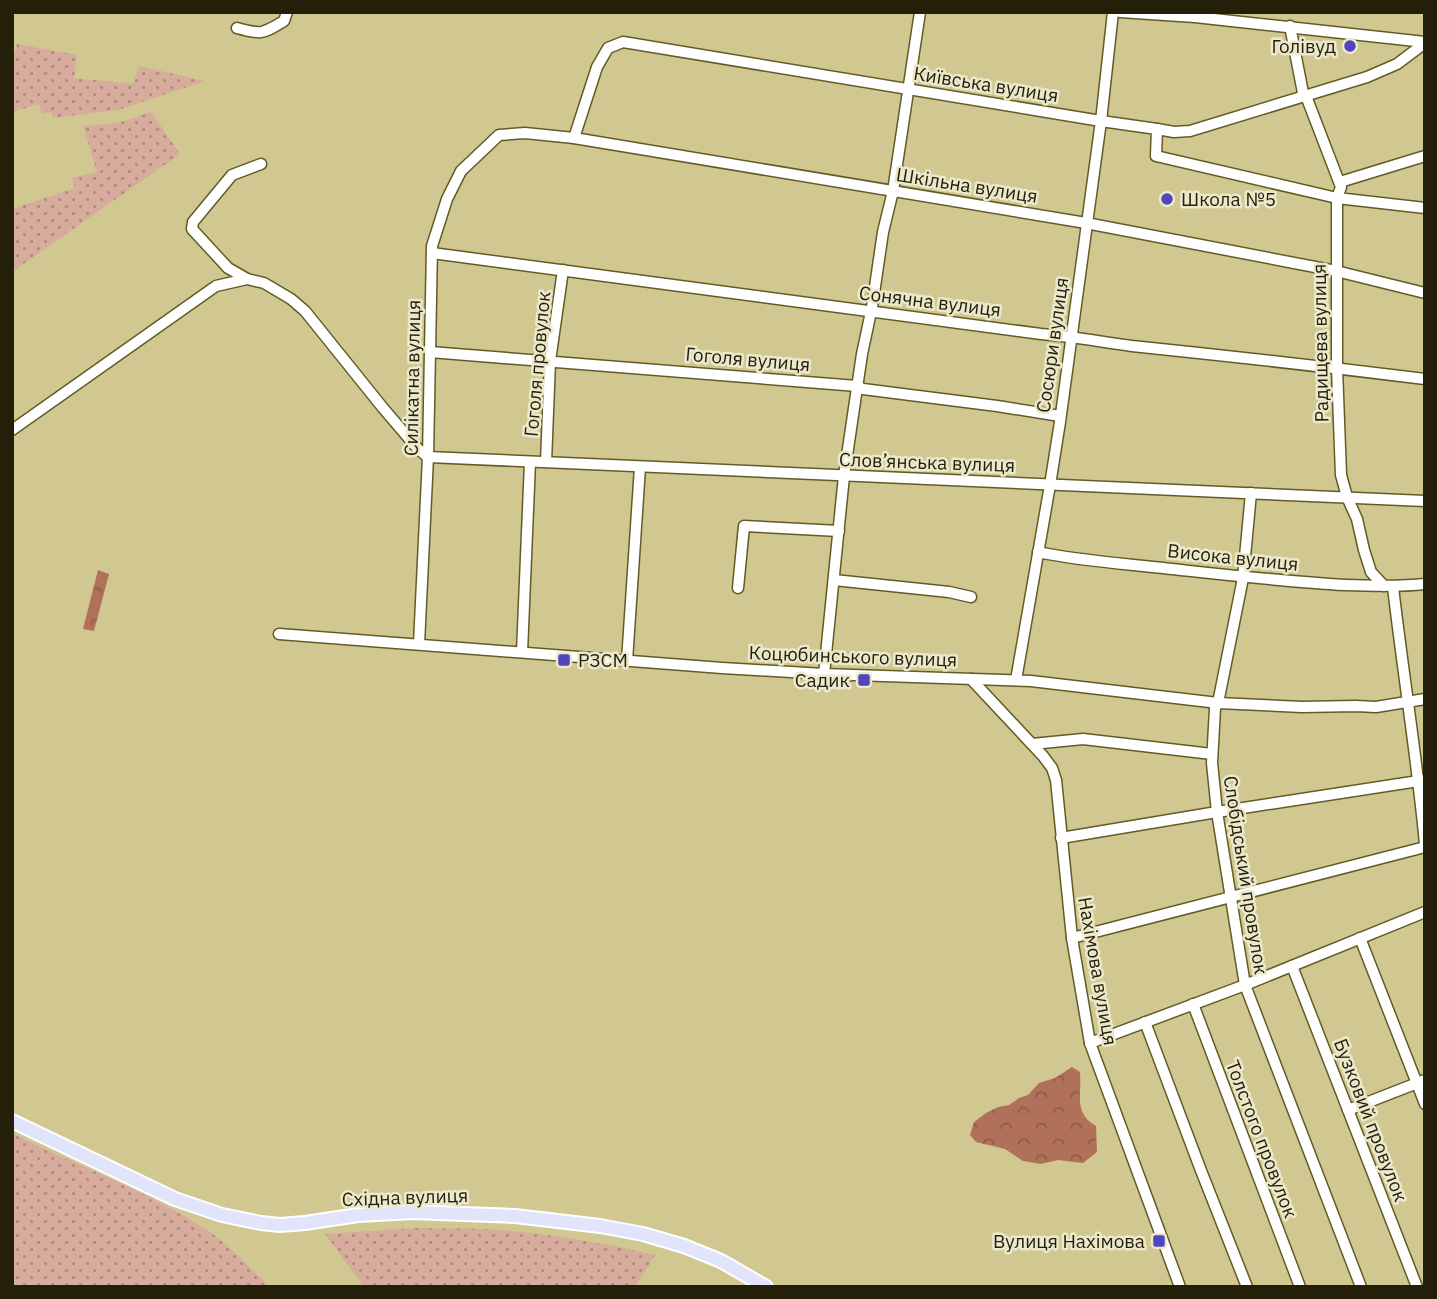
<svg xmlns="http://www.w3.org/2000/svg" width="1437" height="1299" font-family="'IBM Plex Sans',sans-serif">
  <style>
    .grass { fill: url(#grass-dots) }
    .forest { fill: url(#forest-crowns) }
    .lines { fill: none; stroke-linecap: round; stroke-linejoin: round }
    .minor-casing { stroke: #635b25; stroke-width: 13 }
    .major-casing { stroke: #fff; stroke-width: 16 }
    .minor { stroke: #fff; stroke-width: 10 }
    .major { stroke: #e1e4fb; stroke-width: 12 }
    .poi-dot { fill: #4f45bc; stroke: #ece8cc; stroke-width: 2.5 }
    .labels { text-anchor: middle; stroke-width: 5; stroke-linejoin: round; paint-order: stroke }
    .poi-label { font-size: 19px; fill: #231f09; stroke: #ece8cc; text-anchor: end }
    .street-label { font-size: 19px; fill: #231f09; stroke: #ece8cc }
  </style>
  <defs>
    <pattern id="grass-dots" width="8" height="8" patternUnits="userSpaceOnUse" patternTransform="scale(1.75)"><rect width="8" height="8" fill="#d7ac9d"/><path d="M2 2h.1M6 6h.1" fill="none" stroke="#ae8b7e" stroke-width="1.8" stroke-linecap="round"/></pattern>
    <pattern id="forest-crowns" width="20" height="18" patternUnits="userSpaceOnUse" patternTransform="scale(1.75)"><rect width="20" height="18" fill="#b17059"/><path d="M2 6a3 3 0 1 1 6 0M12 15a3 3 0 1 1 6 0" fill="none" stroke="#905b48"/></pattern>
  </defs>
  <rect width="100%" height="100%" fill="#d0c890"/>
  <g class="grass">
    <path d="M17 44 77 55 74 78 133 84 139 66 205 81 118 110 53 118 51 112 42 114 39 104 12 112V56H14Z"/>
    <path d="M151 112 180 154 12 272V209L75 188 72 178 97 172 83 126 118 123Z"/>
    <path d="M12 1133C77 1166 149 1191 210 1232 230 1246 252 1270 270 1287H12Z"/>
    <path d="M416 1228C438 1229 460 1228 482 1229 540 1232 598 1242 655 1255L635 1287H364L325 1234Z"/>
  </g>
  <g class="forest">
    <path d="M98 570 109 574 94 631 83 629Z"/>
    <path d="M1072 1067 1080 1072C1082 1095 1073 1113 1096 1126L1097 1152 1083 1163 1058 1160 1041 1164 1023 1161 1005 1149 976 1142 970 1135 974 1122 986 1113 998 1107 1009 1105 1019 1098 1028 1095 1039 1083 1055 1078Z"/>
  </g>
  <g class="lines">
    <g class="minor-casing">
      <g id="minor">
        <path d="M1120 12 1195 17 1425 42"/>
        <path d="M1290 26 1303 93 1306 96 1341 187 1337 198V368L1341 475 1347 497 1357 519 1364 550 1371 572 1384 586"/>
        <path d="M237 28C262 35 262 34 284 21L287 12"/>
        <path d="M1157 129 1174 132 1190 131 1367 77 1397 64 1425 43"/>
        <path d="M574 138 597 67 608 48 623 42 1101 121 1157 129 1156 156 1337 198 1425 208"/>
        <path d="M261 164 232 175 193 222 192 229 228 268 247 279 264 283 291 299 305 311 383 408 418 449 428 457"/>
        <path d="M1340 182 1425 156"/>
        <path d="M432 253 1041 334C1072 336 1101 342 1132 346 1229 356 1327 367 1425 379"/>
        <path d="M430 352 857 386 863 389 997 406 1060 416"/>
        <path d="M12 430 216 286 247 279"/>
        <path d="M428 457 1425 501"/>
        <path d="M546 462 550 361 563 270"/>
        <path d="M1251 493 1243 578 1218 703 1215 708 1212 763 1217 812 1245 985 1361 1287"/>
        <path d="M1038 552C1085 562 1133 564 1181 570 1236 576 1290 582 1345 585 1372 586 1398 587 1425 584"/>
        <path d="M834 580 949 592 971 597"/>
        <path d="M1393 587C1403 673 1417 758 1425 844"/>
        <path d="M738 588 744 526 839 531"/>
        <path d="M279 634 722 668 824 674 1031 681 1218 703 1302 707 1356 706 1376 707 1425 699"/>
        <path d="M419 644 428 457 432 246 447 199 461 171 499 135 525 133 574 138 1086 223 1336 271 1425 293"/>
        <path d="M522 652 530 462"/>
        <path d="M627 661 640 467"/>
        <path d="M824 674 844 476 862 354 872 307 883 232 893 191 920 12"/>
        <path d="M971 679 1043 756 1052 768 1056 780 1072 938 1090 1043 1180 1287"/>
        <path d="M1016 680 1050 485 1060 422 1101 121 1113 12"/>
        <path d="M1032 744 1083 739 1212 754"/>
        <path d="M1061 838 1217 812 1425 780"/>
        <path d="M1072 938 1425 847"/>
        <path d="M1360 938 1425 1104"/>
        <path d="M1292 966 1417 1287"/>
        <path d="M1193 1004 1300 1287"/>
        <path d="M1145 1022 1200 1168 1247 1287"/>
        <path d="M1090 1043 1245 985 1425 912"/>
        <path d="M1348 1110 1425 1080"/>
      </g>
    </g>
    <g class="major-casing">
      <path id="major" d="M12 1121 175 1199 222 1215 261 1223 280 1225 305 1223 358 1215 413 1212 515 1216 600 1226 643 1234 684 1246 721 1261 766 1287"/>
    </g>
    <use href="#minor" class="minor"/>
    <use href="#major" class="major"/>
  </g>
  <g class="poi-dot">
    <circle cx="1350" cy="46" r="7"/>
    <circle cx="1167" cy="199" r="7"/>
    <rect x="557" y="653" width="14" height="14" rx="3.5"/>
    <rect x="857" y="673" width="14" height="14" rx="3.5"/>
    <rect x="1152" y="1234" width="14" height="14" rx="3.5"/>
  </g>
  <g class="labels">
    <g class="poi-label">
      <text x="1336" y="53">Голівуд</text>
      <text x="1181" y="206" text-anchor="start">Школа №5</text>
      <text x="578" y="667" text-anchor="start">РЗСМ</text>
      <text x="850" y="687">Садик</text>
      <text x="1145" y="1248">Вулиця Нахімова</text>
    </g>
    <g class="street-label">
      <text transform="translate(986 84) rotate(9)" y="7">Київська вулиця</text>
      <text transform="translate(967 185) rotate(9)" y="7">Шкільна вулиця</text>
      <text transform="translate(930 301) rotate(7)" y="7">Сонячна вулиця</text>
      <text transform="translate(1320 343) rotate(-91)" y="7">Радищева вулиця</text>
      <text transform="translate(1052 345) rotate(-82)" y="7">Сосюри вулиця</text>
      <text transform="translate(748 359) rotate(5)" y="7">Гоголя вулиця</text>
      <text transform="translate(537 364) rotate(-85)" y="7">Гоголя провулок</text>
      <text transform="translate(412 378) rotate(-89)" y="7">Силікатна вулиця</text>
      <text transform="translate(927 462) rotate(2)" y="7">Слов’янська вулиця</text>
      <text transform="translate(1233 557) rotate(6)" y="7">Висока вулиця</text>
      <text transform="translate(853 656) rotate(2)" y="7">Коцюбинського вулиця</text>
      <text transform="translate(1246 875) rotate(81)" y="7">Слобідський провулок</text>
      <text transform="translate(1098 971) rotate(80)" y="7">Нахімова вулиця</text>
      <text transform="translate(1371 1120) rotate(69)" y="7">Бузковий провулок</text>
      <text transform="translate(1262 1139) rotate(69)" y="7">Толстого провулок</text>
      <text transform="translate(405 1197) rotate(-2)" y="7">Східна вулиця</text>
    </g>
  </g>
  <rect width="1437" height="1299" fill="none" stroke="#231f09" stroke-width="28"/>
</svg>
